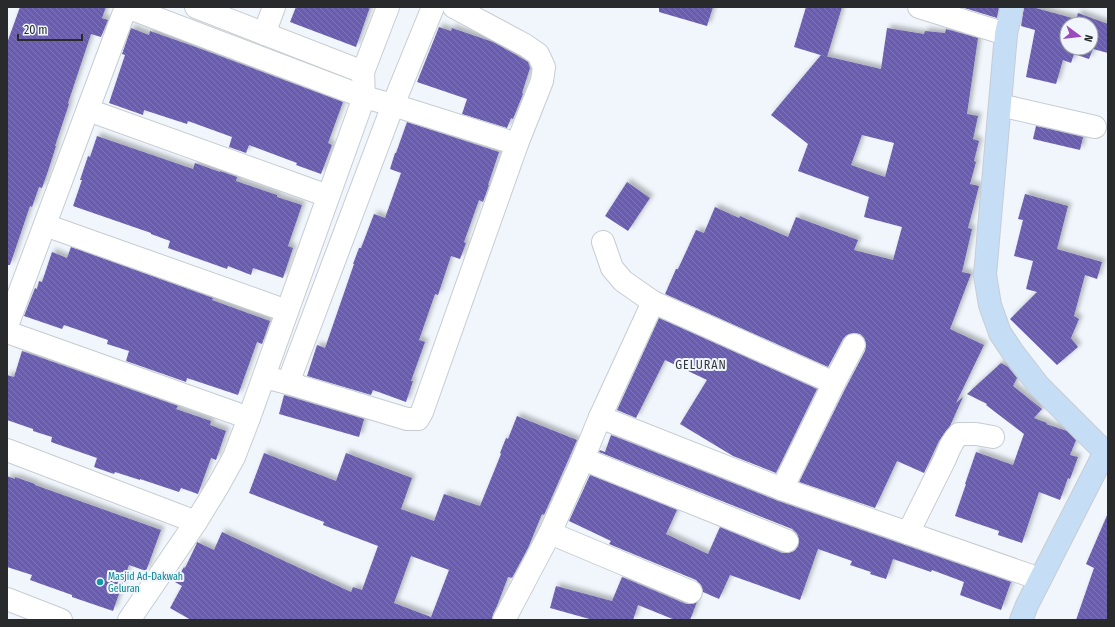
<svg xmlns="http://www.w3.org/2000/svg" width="1115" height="627" font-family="'Fira Sans Condensed',sans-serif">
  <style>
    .building { fill: url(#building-back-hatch); fill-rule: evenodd; filter: url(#shadow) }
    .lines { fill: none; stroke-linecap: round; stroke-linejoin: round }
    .street-casing { stroke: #c7ccd2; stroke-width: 24 }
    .secondary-casing { stroke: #c7ccd2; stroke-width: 24 }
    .street { stroke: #fff; stroke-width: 22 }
    .secondary { stroke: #c5def6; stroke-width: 22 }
    .culture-dot { fill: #0f9aa8; stroke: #f0f6fc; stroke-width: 1.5 }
    .labels { text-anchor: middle; stroke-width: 4; stroke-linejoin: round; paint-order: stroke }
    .culture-label { font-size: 10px; fill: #0d838f; stroke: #f0f6fc; text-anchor: start }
    .quarter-label { font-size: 12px; letter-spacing: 1px; fill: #32363b; stroke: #f0f6fc }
  </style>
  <defs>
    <pattern id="building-back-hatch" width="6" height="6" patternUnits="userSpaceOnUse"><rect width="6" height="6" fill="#6a5db1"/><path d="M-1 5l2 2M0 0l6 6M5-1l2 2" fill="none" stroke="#7f76b5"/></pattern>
    <filter id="shadow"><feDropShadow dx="3.5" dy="-3.5" stdDeviation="2" flood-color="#0004"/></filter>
  </defs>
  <rect width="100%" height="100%" fill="#f0f6fc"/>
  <g class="building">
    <path d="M20 7H106L102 18 108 20 101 37 91 34 68 103 69 104 55 146H56L48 171 42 188 39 187 32 207 30 206 10 265H7V43Z"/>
    <path d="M296 7H370L356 47 290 22Z"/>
    <path d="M659 7H713L707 26 659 12Z"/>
    <path d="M806 7H842L827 57 794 47Z"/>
    <path d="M961 7H999L997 18Z"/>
    <path d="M1024 7H1032L1076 19 1078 13 1108 24V53L1093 49 1089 59 1074 54 1071 63 1063 60 1056 84 1026 77 1035 30 1021 26ZM1067 24H1091V48H1067Z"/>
    <path d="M439 27 451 31 452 28 493 42 518 56 528 62 530 68 522 93 523 94 513 119 511 118 507 128 462 114 467 99 417 82Z"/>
    <path d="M131 28 149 35 150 31 193 46 343 102 328 143 332 145 321 174 296 165 297 163 249 145 246 153 229 147 232 137 188 121 187 124 144 110 143 115 109 103 125 55 122 54Z"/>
    <path d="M887 28 924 34 925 31 945 33 946 29 978 38 967 114 978 116 973 139 979 141 974 161 976 162 970 184 979 186 968 228 972 229 962 272 971 274 950 329 984 345 956 403 963 397 950 426 939 441 924 473 897 461 875 508 799 482 845 389 865 351 866 344 864 338 860 334 854 333 847 335 843 339 828 367 665 294 676 269H678L696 230 704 233 715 207 739 218 740 216 788 237 796 217 858 240 854 250 893 260 902 227 864 217 869 197 798 171 808 144 771 115 821 55 881 69ZM862 135 894 143 885 177 851 165Z"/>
    <path d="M407 122 499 152 488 185H489L483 202 479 200 464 242 466 243 460 259 451 256 438 295 435 294 419 340 425 342 411 381H413L406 402 373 390 371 395 307 376 317 345 325 348 354 264H353L359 248H361L374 214 385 218 401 173 390 169 395 153H396Z"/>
    <path d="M1036 126 1083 137 1080 150 1033 139Z"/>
    <path d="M97 136 193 169 195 163 220 172V171L237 177 236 181 277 195V197L302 205 288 246 293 248 283 278 253 268 251 275 228 266 227 269 168 248 170 241 151 234V233L73 206 82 180H80L88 156 90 157Z"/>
    <path d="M627 182 650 198 628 231 605 216Z"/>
    <path d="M1025 194 1068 206 1057 249 1102 262 1097 279 1085 275 1074 316 1079 319 1071 338 1078 347 1057 365 1010 319 1037 292 1026 289 1033 261 1014 256 1023 220 1018 219Z"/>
    <path d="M71 247 213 298 212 300 270 321 262 344 257 342 238 395 187 378 186 382 126 361 129 351 107 344 108 340 64 325 62 329 24 316 35 288 37 289 39 281 42 282 52 252 67 258Z"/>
    <path d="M659 318 817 389 776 473 733 456 680 424 707 380 665 360 636 418 617 410Z"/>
    <path d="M22 351 178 406 176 409 211 421 210 425 226 431 216 460 211 458 198 494 181 488 179 492 140 479V480L115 472 114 474 94 467 97 458 51 442 52 437 33 431V429L7 420V375L14 377Z"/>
    <path d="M1001 363 1008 367 1017 378 1013 386 1042 409 1034 418 1047 423 1046 424 1067 431 1076 440 1070 455 1078 457 1070 479 1068 478 1060 500 1039 492 1022 543 998 535 999 531 955 516 966 484H965L976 452 1013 465 1024 434 986 405 987 404 967 394Z"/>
    <path d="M284 395 364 419 359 437 279 414Z"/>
    <path d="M517 416 577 440 544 515 542 514 528 548 512 578 508 577 497 606 493 614 492 620H191L170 608 182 586 175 582 184 567 185 568 196 545 197 542 214 550 222 532 351 592 353 587 362 590 378 546 323 525 324 522 249 493 264 453 336 481 346 453 412 478 401 509 434 521 444 494 480 506 501 454 500 453 506 438 508 439ZM411 556 449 570 431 617 394 603Z"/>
    <path d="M611 435 778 501 1011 582 1001 610 960 595 964 582 932 570 931 572 893 559 886 579 870 574 871 572 850 565 852 561 818 549 800 600 730 575 719 599 703 592 701 585 696 580 609 544 611 541 569 521 590 475 677 510 666 534 708 554 720 527 782 553H788L794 551 798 546 799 540 797 534 792 529 599 452 600 450 605 452Z"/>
    <path d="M7 476 15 479V477L35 484V485L161 530 146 571 129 565 113 611 72 597V595L30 580 32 575 7 567Z"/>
    <path d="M1108 513V620H1076L1094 568 1086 564Z"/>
    <path d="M622 577 686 604H692L697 602 690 620H675L638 605 633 620H593L550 608 556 586 612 601Z"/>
  </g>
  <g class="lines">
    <g class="street-casing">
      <g id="street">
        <path d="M127 7 364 97 393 105 517 144"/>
        <path d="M919 7 1006 34"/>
        <path d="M264 34 274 7"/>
        <path d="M363 72 388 7"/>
        <path d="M1000 105 1095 127"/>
        <path d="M88 110 328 196"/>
        <path d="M45 225 287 311"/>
        <path d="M603 242 612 268 623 281 653 302 834 383 782 489"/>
        <path d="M7 326 126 7"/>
        <path d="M7 332 249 418"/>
        <path d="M264 377 288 383 407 419H418L422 412 517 144 542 81 544 67 538 54 525 45 454 7"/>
        <path d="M288 383 393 105 433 7"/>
        <path d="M834 383 854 345"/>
        <path d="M600 417 782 489 1040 579"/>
        <path d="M7 450 196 522"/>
        <path d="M583 459 787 541"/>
        <path d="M550 533 691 592"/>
        <path d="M908 533C920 509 932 485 944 461 949 450 951 442 959 434H976L993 437"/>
        <path d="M7 599 61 620"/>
        <path d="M129 620 196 522 218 486 234 457 249 418 364 97 363 72 196 7"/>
        <path d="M504 620 550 533 583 459 600 417 653 302"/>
      </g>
    </g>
    <g class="secondary-casing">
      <path id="secondary" d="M1012 7 1006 34 985 275 990 305 1000 333 1012 351 1039 386 1105 452 1027 605 1021 620"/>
    </g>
    <use href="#street" class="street"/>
    <use href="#secondary" class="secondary"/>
  </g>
  <circle class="culture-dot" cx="100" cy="582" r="4"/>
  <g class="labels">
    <g class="culture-label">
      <text x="108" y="580">Masjid Ad-Dakwah<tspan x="108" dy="12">Geluran</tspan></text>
    </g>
    <g class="quarter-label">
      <text x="701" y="369">GELURAN</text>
    </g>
  </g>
  <rect width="1115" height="627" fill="none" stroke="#282a2c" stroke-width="16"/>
  <g transform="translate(1079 36) rotate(105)"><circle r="19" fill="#f0f6fc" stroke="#a0a4a9"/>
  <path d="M0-3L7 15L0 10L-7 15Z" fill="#9b4bbb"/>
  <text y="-6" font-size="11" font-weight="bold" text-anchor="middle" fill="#282a2c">N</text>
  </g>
  <path d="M18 34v6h64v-6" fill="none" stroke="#282a2c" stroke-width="2"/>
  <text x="24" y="34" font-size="12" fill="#282a2c" stroke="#f0f6fc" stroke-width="3" paint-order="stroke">20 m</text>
</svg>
